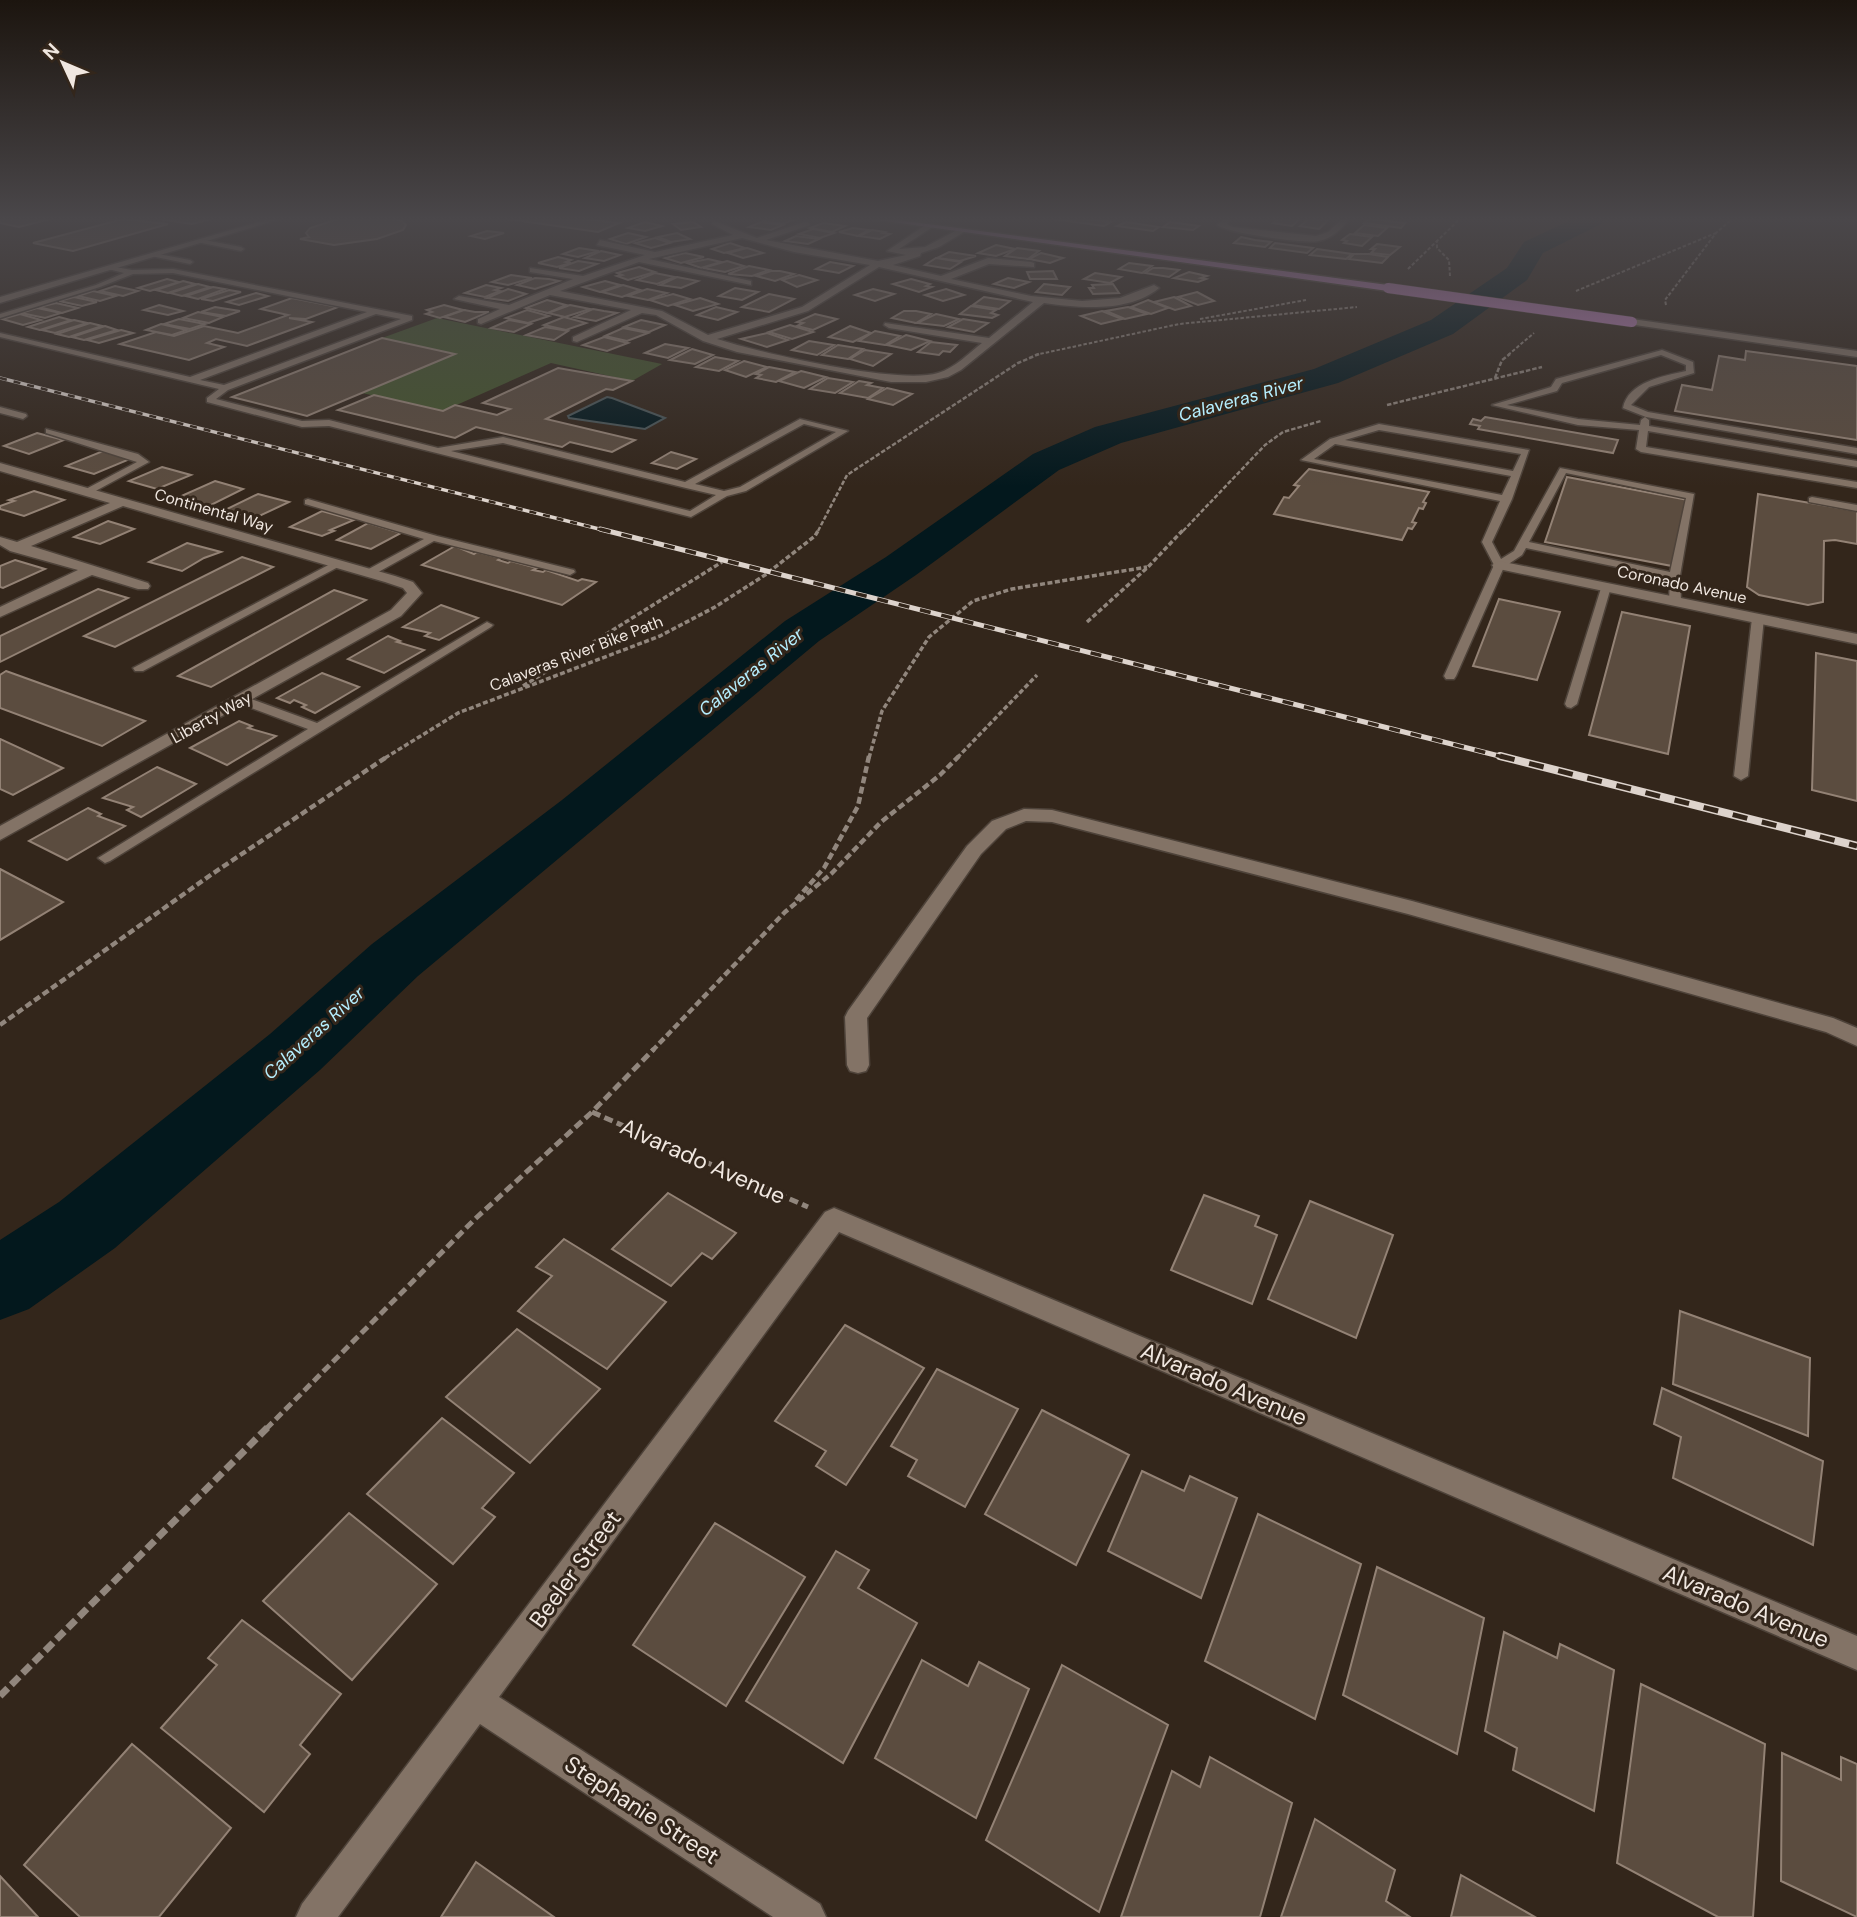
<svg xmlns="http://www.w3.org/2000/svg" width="1857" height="1917" font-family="'DM Sans',sans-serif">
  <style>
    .green { fill: #45552d }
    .water { fill: #03181d; stroke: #4a5658; stroke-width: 2 }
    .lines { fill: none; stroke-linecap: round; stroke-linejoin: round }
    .river { fill: #03181d; fill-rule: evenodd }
    .building { fill: #5b4c3f; stroke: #938275; stroke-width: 2 }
    .lane-casing { stroke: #4e433a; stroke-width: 3 }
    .street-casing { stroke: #4e433a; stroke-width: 3 }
    .secondary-casing { stroke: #4e433a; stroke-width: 3 }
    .primary-casing { stroke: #4e433a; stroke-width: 3 }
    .path-far5 { stroke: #91867d; stroke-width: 2; stroke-dasharray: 3.5 2; stroke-linecap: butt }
    .path-far4 { stroke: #91867d; stroke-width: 2.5; stroke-dasharray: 4.5 2; stroke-linecap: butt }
    .path-far3 { stroke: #91867d; stroke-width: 3.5; stroke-dasharray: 5 2.5; stroke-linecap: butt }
    .path-far2 { stroke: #91867d; stroke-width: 4.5; stroke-dasharray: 7 3.5; stroke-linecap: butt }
    .path-far1 { stroke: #91867d; stroke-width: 5; stroke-dasharray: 9 4.5; stroke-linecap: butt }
    .path { stroke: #91867d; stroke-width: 7; stroke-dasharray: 11 5; stroke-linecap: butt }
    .lane { fill: #837366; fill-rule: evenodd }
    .street { fill: #837366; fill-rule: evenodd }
    .secondary { fill: #837366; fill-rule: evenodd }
    .primary { fill: #b97db6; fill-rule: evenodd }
    .rail-far2-casing { stroke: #ddd3cc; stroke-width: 3.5 }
    .rail-far1-casing { stroke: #ddd3cc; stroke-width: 5 }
    .rail-casing { stroke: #ddd3cc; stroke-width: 8 }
    .rail-far2 { stroke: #33261b; stroke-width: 2.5; stroke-dasharray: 7; stroke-linecap: butt }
    .rail-far1 { stroke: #33261b; stroke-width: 3.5; stroke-dasharray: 11; stroke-linecap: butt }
    .rail { stroke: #33261b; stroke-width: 5; stroke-dasharray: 15; stroke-linecap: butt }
    .primary-bridge-casing { stroke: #4e433a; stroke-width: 11; stroke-linecap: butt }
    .primary-bridge { stroke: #b97db6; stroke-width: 10 }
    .labels { text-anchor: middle; stroke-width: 6; stroke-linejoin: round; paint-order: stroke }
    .far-street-label { font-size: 16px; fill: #f0e7e0; stroke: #33261b }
    .far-water-label { font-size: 18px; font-style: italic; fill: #b5eefe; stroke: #33261b }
    .near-street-label { font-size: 23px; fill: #f0e7e0; stroke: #33261b }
  </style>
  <rect width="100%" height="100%" fill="#33261b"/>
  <path class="green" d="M437 318 662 364 632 381 551 363 443 411 362 393 382 338Z"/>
  <path class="water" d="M607 397 612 398 665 418 645 429 569 418 568 416Z"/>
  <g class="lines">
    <path class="river" d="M1573 219H1605L1601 224 1543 253 1527 280 1453 334 1338 383 1121 443 1059 470 916 575 819 641 418 976 320 1070 115 1248 29 1309 0 1320V1240L59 1202 270 1034 372 944 562 800 785 621 886 557 1033 454 1095 427 1314 369 1431 320 1507 268 1524 242Z"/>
  </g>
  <g class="building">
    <path d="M0 219H50L19 227 0 223Z"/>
    <path d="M123 219 168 224 73 251 33 243Z"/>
    <path d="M159 219H211L192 224Z"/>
    <path d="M338 219H394L402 221 406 225 403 230 377 239 334 245 300 239 309 237 306 233 310 228Z"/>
    <path d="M508 219H585L619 223 598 232Z"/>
    <path d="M768 219H795L782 224 762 221Z"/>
    <path d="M1053 219H1085L1111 222 1104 226Z"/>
    <path d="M1278 219H1300L1292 226 1273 223Z"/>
    <path d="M1309 219H1316L1328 220 1319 229 1300 226Z"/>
    <path d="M1369 219 1405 223 1401 228 1364 223Z"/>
    <path d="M645 222 662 226 645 231 628 228Z"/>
    <path d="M693 222 701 227 681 230 673 224Z"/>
    <path d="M761 222 783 225 771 230 749 227Z"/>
    <path d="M1126 222 1159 227 1153 231 1117 226Z"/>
    <path d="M1170 222 1199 226 1193 230 1163 227Z"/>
    <path d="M823 223 845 226 832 232 810 228Z"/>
    <path d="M1364 225 1387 228 1378 236 1355 233Z"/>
    <path d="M853 228 869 230 858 236 839 232Z"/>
    <path d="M813 229 834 233 820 238 799 234Z"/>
    <path d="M872 230 885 232 883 233 890 234 880 239 859 236Z"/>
    <path d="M487 231 504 233 485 239 471 236Z"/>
    <path d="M628 233 646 237 626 244 610 239Z"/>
    <path d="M677 233 690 239 671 242 658 237Z"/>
    <path d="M1350 234 1372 237 1362 246 1344 243 1347 241 1342 240Z"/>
    <path d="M796 236 819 239 808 244 785 241Z"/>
    <path d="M1241 237 1255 240 1271 242 1265 247 1234 243Z"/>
    <path d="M655 238 670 243 651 248 635 243Z"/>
    <path d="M730 243 745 248 724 253 712 249Z"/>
    <path d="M1275 243 1313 248 1307 253 1270 248Z"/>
    <path d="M1377 244 1400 247 1390 255 1371 253 1375 249H1371Z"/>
    <path d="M996 245 1015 249 996 256 978 253Z"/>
    <path d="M579 248 599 251 578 257 563 254Z"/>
    <path d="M747 248 763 253 743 258 728 253Z"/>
    <path d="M1017 248 1039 251 1028 259 1005 256Z"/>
    <path d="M1317 249 1352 254 1346 259 1310 255Z"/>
    <path d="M601 251 620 255 604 261 585 258Z"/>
    <path d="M949 252 976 256 960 261 937 258Z"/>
    <path d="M685 253 704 257 681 263 665 258Z"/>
    <path d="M1041 253 1063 258 1050 263 1029 259Z"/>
    <path d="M1354 254H1369L1388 257 1382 263 1349 259Z"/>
    <path d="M558 257 571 260 566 262 571 263 557 267 538 263Z"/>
    <path d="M936 258 961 262 950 269 925 265Z"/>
    <path d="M708 259 721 262 701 268 687 263Z"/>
    <path d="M578 261 597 264 579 271 559 268Z"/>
    <path d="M727 261 744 266 725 272 703 268Z"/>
    <path d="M830 262 853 266 839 273 816 269Z"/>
    <path d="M1129 263 1152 266 1142 273 1119 269Z"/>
    <path d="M749 266 769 270 752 276 728 274Z"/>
    <path d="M639 267 655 272 628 280 617 276 622 275 617 273Z"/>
    <path d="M1153 268H1163L1179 270 1169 277 1145 273Z"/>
    <path d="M771 271H780L794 274 775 281 756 276Z"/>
    <path d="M1053 271 1057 279H1030L1027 272Z"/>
    <path d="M1189 272 1207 276 1201 278 1206 279 1198 282 1174 278Z"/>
    <path d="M655 273 675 277 657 284 637 280Z"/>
    <path d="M1095 273 1121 277 1110 283 1084 279Z"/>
    <path d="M511 275 532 278 508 285 492 282Z"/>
    <path d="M799 275 817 280 797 287 782 280Z"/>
    <path d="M677 277 698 281 681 288 660 285Z"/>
    <path d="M535 278 549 279 559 281 535 289 517 285Z"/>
    <path d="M1008 278 1029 282 1014 288 994 284Z"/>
    <path d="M167 279 179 282 150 291 138 288Z"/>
    <path d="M911 279 930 284 926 286 932 287 919 292 893 284Z"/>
    <path d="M183 281 195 284 168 293 156 290Z"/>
    <path d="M605 281 620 285 600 292 583 287Z"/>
    <path d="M198 284 210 287 182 296 170 293Z"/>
    <path d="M1044 284 1070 287 1062 295 1036 292Z"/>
    <path d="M1113 284 1119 293 1093 294 1089 288H1094L1092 285Z"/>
    <path d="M486 285 501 288 495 290 500 291 485 297 465 293Z"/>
    <path d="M623 285 640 290 622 297 602 292Z"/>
    <path d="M115 286 138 291 123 296 100 291Z"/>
    <path d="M213 287 225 289 198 299 186 296Z"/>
    <path d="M735 288 758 292 742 300 719 296Z"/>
    <path d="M508 289 526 294 508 301 487 298Z"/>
    <path d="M647 289 667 293 648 300 628 296Z"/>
    <path d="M873 289 894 294 875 301 855 295Z"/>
    <path d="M946 289 964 295 943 301 925 295Z"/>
    <path d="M229 290 241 292 213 301 201 299Z"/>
    <path d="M93 291 116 296 100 301 78 296Z"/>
    <path d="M1197 292 1214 301 1198 305 1178 297Z"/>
    <path d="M256 293 268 296 239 305 227 302Z"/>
    <path d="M673 294 690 299 668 306 650 300Z"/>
    <path d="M769 294 794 299 769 312 742 307Z"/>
    <path d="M74 297 97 302 82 306 59 301Z"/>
    <path d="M984 297 1010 301 999 309 973 305Z"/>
    <path d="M1174 297 1191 306 1175 310 1154 302Z"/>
    <path d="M292 298 338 307 306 319 289 318 312 322 247 346 216 339 207 343 224 347 189 360 120 344 156 332 174 336 204 326 238 333 288 315 261 309Z"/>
    <path d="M700 298 718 304 693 311 675 305Z"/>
    <path d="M547 300 566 305 548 313 526 308Z"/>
    <path d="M1148 300 1168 308 1151 314 1131 307Z"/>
    <path d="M56 303 78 308 62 313 39 307Z"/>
    <path d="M159 305 183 311 168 315 144 310Z"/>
    <path d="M444 305 463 310 440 318 426 314 432 312 427 310Z"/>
    <path d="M570 305 590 309 565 317 548 313Z"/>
    <path d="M971 306 996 310 991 313 998 315 992 318 960 314Z"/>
    <path d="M215 307 240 311 226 316 201 312Z"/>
    <path d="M716 307 737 312 718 320 697 315Z"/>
    <path d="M1128 307 1147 314 1125 319 1106 311Z"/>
    <path d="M37 308 61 313 45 318 21 313Z"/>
    <path d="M593 309 604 311 617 313 596 321 574 317Z"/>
    <path d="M464 310 475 312H489L465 322 444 317Z"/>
    <path d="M527 310 549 316 528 323 506 318Z"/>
    <path d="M904 311H916L931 314 916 323 892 318Z"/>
    <path d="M1102 311 1122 319 1101 324 1081 316Z"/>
    <path d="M198 312 223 317 209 323 183 318Z"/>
    <path d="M20 314 41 320 23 325 2 319Z"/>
    <path d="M815 314 837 319 813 330 797 326 803 323 797 322Z"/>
    <path d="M936 314 959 319 944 326 917 323Z"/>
    <path d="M59 317 71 320 40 330 28 327Z"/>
    <path d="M564 317 586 323 566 330 544 325Z"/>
    <path d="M179 319 205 324 190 329 164 324Z"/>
    <path d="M963 319 988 323 974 332 948 327Z"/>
    <path d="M74 320 87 323 55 333 42 330Z"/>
    <path d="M509 320 531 324 514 332 491 328Z"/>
    <path d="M641 320 665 325 649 332 624 327Z"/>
    <path d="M90 323 102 326 69 337 57 334Z"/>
    <path d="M161 324 187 330 172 335 146 330Z"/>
    <path d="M790 325 813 332 792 339 769 332Z"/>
    <path d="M105 326 117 330 84 340 72 337Z"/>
    <path d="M850 326 871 333 853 342 829 337Z"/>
    <path d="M545 327 568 331 554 340 526 335Z"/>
    <path d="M623 328 648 333 627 341 605 336Z"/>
    <path d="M121 330 133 333 99 343 87 340Z"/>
    <path d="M875 331 900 336 885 345 859 341Z"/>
    <path d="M767 333 788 340 767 347 741 339Z"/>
    <path d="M906 335 930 341 911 350 887 345Z"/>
    <path d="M604 337 628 343 607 351 583 345Z"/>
    <path d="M382 338 455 354 307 416 232 397Z"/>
    <path d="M809 341 834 345 817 355 792 350Z"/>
    <path d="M931 342 957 345 950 352 943 351 939 355 918 352Z"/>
    <path d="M665 344 688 348 668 358 645 353Z"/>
    <path d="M838 345 863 349 848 359 822 355Z"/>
    <path d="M692 349 713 355 695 364 670 360Z"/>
    <path d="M865 350 891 354 873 366 850 359Z"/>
    <path d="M1746 351 1857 366V440L1675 411 1682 385 1712 390 1719 356 1745 360Z"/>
    <path d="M715 357 738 361 719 371 696 367Z"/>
    <path d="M744 361 767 367 746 377 725 370Z"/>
    <path d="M769 367 795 372 776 382 756 378 761 375 756 374Z"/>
    <path d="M558 368 632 381 613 390 606 389 546 419 635 440 612 452 570 442 562 447 476 427 455 438 338 410 374 395 443 411 455 405 497 415 510 409 483 403Z"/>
    <path d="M801 371 826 377 804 388 779 381Z"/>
    <path d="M828 378 853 382 835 393 810 389Z"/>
    <path d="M859 381 871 383 867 385 883 388 868 398 840 393Z"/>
    <path d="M887 388 912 394 893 405 868 399Z"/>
    <path d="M1485 417 1618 440 1613 453 1478 429 1480 426 1470 424 1473 419 1481 421Z"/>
    <path d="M37 433 64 440 29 454 4 446Z"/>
    <path d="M103 451 130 459 94 474 66 466Z"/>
    <path d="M671 452 696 459 677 469 652 463Z"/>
    <path d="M162 467 191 475 157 489 129 481Z"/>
    <path d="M1309 469 1429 492 1423 502 1426 503 1423 509 1419 508 1412 522 1416 523 1412 529 1408 528 1402 540 1274 514 1284 497 1289 498 1299 486 1294 485Z"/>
    <path d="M1567 477 1688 500 1672 566 1545 542Z"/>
    <path d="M215 481 243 489 209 506 179 497Z"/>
    <path d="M34 491 64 500 24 516 0 509V506L14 501 9 500Z"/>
    <path d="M258 494 289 502 255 518 225 510Z"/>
    <path d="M1758 494 1857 511V544L1835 540 1824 541 1823 602 1808 605 1759 595 1747 587Z"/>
    <path d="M322 511 354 520 330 530 334 531 322 536 290 527Z"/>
    <path d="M108 521 134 529 100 544 74 537Z"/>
    <path d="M368 523 401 533 371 549 337 540Z"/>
    <path d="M187 543 221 552 204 558 182 571 149 562Z"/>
    <path d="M455 546 474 554 477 552 501 558 498 560 508 563 511 561 537 568 533 570 543 572 546 570 578 581 582 579 596 582 562 605 422 565Z"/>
    <path d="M242 557 273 567 115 647 84 636Z"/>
    <path d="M15 560 45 569 3 588 0 587V566Z"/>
    <path d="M98 589 128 598 0 662V636Z"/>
    <path d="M334 590 366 600 211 687 178 676Z"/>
    <path d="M1499 599 1560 612 1537 680 1473 666Z"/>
    <path d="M441 605 478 618 439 640 425 636 430 633 403 627Z"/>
    <path d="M1622 612 1690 626 1668 754 1589 735Z"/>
    <path d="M388 636 400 641 397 642 424 650 384 673 348 659Z"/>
    <path d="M1816 653 1857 661V801L1812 790Z"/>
    <path d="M6 671 145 721 102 746 0 708V675Z"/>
    <path d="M322 673 359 687 315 713 302 707 306 705 294 700 290 703 277 698Z"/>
    <path d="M239 721 252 726 248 728 276 736 227 765 190 748Z"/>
    <path d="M0 739 63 768 13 795 0 789Z"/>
    <path d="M157 767 196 784 141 817 127 810 133 807 103 798Z"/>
    <path d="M88 808 101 814 98 816 125 826 67 860 29 841Z"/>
    <path d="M0 869 63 902 0 940Z"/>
    <path d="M668 1193 736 1233 712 1259 702 1253 671 1286 612 1249Z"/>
    <path d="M1204 1195 1259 1216 1255 1226 1277 1235 1252 1304 1171 1270Z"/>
    <path d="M1310 1201 1393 1235 1356 1338 1268 1299Z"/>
    <path d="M564 1239 666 1302 607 1369 518 1311 552 1276 536 1267Z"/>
    <path d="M1680 1311 1810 1358 1808 1436 1673 1384Z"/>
    <path d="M845 1325 924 1368 846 1485 816 1466 826 1451 775 1421Z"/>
    <path d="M517 1329 600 1389 530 1463 446 1397Z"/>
    <path d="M937 1369 1018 1409 965 1507 908 1476 917 1460 891 1446Z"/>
    <path d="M1662 1388 1823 1461 1813 1545 1673 1478 1681 1437 1654 1424Z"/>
    <path d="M1042 1410 1129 1455 1076 1565 985 1514Z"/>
    <path d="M442 1418 514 1473 482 1508 495 1517 453 1564 367 1494Z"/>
    <path d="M1142 1471 1184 1491 1190 1476 1237 1498 1201 1598 1108 1551Z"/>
    <path d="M349 1513 437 1584 352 1680 263 1601Z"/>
    <path d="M1258 1514 1361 1564 1315 1719 1205 1661Z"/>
    <path d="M715 1523 805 1577 726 1706 633 1645Z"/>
    <path d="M836 1551 869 1570 858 1588 917 1623 843 1763 746 1701Z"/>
    <path d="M1377 1567 1484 1618 1457 1754 1343 1695Z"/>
    <path d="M242 1620 341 1694 300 1745 310 1754 264 1812 161 1728 217 1665 208 1658Z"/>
    <path d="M1504 1632 1557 1658 1560 1644 1614 1670 1594 1811 1513 1770 1517 1748 1485 1731Z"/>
    <path d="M922 1660 968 1686 979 1662 1029 1689 976 1818 875 1758Z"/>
    <path d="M1062 1665 1168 1725 1099 1912 986 1840Z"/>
    <path d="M1641 1684 1765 1744 1753 1917H1718L1617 1863Z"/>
    <path d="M132 1744 231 1828 159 1917H80L24 1865Z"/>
    <path d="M1782 1753 1841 1780V1757L1857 1764V1917L1781 1881Z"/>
    <path d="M1210 1757 1292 1803 1260 1917H1121L1172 1771 1200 1787Z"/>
    <path d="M1315 1819 1395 1870 1386 1901 1410 1917H1281Z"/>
    <path d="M476 1862 554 1917H441Z"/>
    <path d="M1461 1875 1535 1917H1451Z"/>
    <path d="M0 1876 38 1917H0Z"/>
  </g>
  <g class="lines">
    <g class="lane-casing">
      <g id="lane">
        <path d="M199 239 241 247 244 249 241 251 197 242Z"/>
        <path d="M153 253 190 260 193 262 190 264 151 256Z"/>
        <path d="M110 266 132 270 173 269 412 316V320L228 390 216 399 302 421 329 420 438 448 503 437 685 482 800 419 848 431 746 491 727 496 691 517 329 426 302 427 207 402V398L219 389 0 337V333L190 377 367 312 173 273 133 274 100 287 0 318V314L96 285 124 273 108 269ZM376 314 401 319 224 385 200 380ZM804 424 836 432 740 487 724 491 695 484ZM503 443 686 488 716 495 690 511 451 451Z"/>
        <path d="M1662 350 1693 362 1694 373 1649 387 1631 405 1648 412 1857 448V454L1646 417 1623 408C1628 382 1663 376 1686 371V365L1661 355 1562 383 1557 391 1507 405 1578 419 1640 425 1641 420 1645 417 1649 420V426L1857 461V467L1648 431 1646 447 1857 482V488L1641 452 1636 449 1639 430 1578 425 1492 405 1551 387 1556 379Z"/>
        <path d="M0 407 26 414 27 416 23 419 0 413Z"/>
        <path d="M1379 424 1529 450 1512 499 1492 542 1501 559 1514 551 1560 468 1694 494 1680 576 1681 601 1675 604 1669 601 1670 578 1526 548 1522 555 1504 567 1456 676 1454 679H1446L1444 676 1494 565 1482 542 1500 501 1301 460 1330 439ZM1379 430 1521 454 1513 471 1345 440ZM1335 444 1511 476 1502 495 1314 459ZM1566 473 1686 498 1670 572 1529 542Z"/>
        <path d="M46 429 138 454 149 462 90 494H84V490L137 462 46 433Z"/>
        <path d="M1812 497 1857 505V511L1809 502V498Z"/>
        <path d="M308 499 437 536 574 570 575 572 570 575 434 541 373 575H365V571L424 539 305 504V500Z"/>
        <path d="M336 561 340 562V566L143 671H135L133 668Z"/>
        <path d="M1602 585 1611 587 1577 704 1571 708 1567 707 1565 704Z"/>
        <path d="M1758 615 1764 618 1748 776 1741 780 1734 776 1752 618Z"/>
        <path d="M487 622 493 625 491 627 110 861 105 863 98 858 308 729 238 703V697H246L317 723Z"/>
      </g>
    </g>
    <g class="street-casing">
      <g id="street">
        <path d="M1224 219H1232L1227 224 1232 227 1316 236 1328 232 1342 219H1350C1341 229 1333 238 1319 241 1305 244 1227 233 1217 225Z"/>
        <path d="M712 220 757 238 807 221 810 225 766 240 878 261 906 255 887 251 927 224 934 226 899 249 925 247 961 228 964 232 939 247 921 253 920 256 893 265 941 276 988 258 1031 262 1034 263V267L989 264 951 279 1031 296 1082 301 1120 298 1154 285 1159 288C1129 313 1079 308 1044 303L961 370 948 377 926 382H891L737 352 703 341 656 315 642 313 577 342 573 341V337L631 310 550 295 481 324 478 323V319L500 309 454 299 459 296 509 305 573 279 530 272V268L583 276 645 255 597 245 600 240 655 252 733 235 712 224ZM742 238 794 252 870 265 802 307 708 335 662 311 560 291 639 262 751 285V281L649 259ZM879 267 1033 302 989 338 885 323 884 325 889 328 982 343C969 353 955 368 938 373 898 385 761 353 717 339L808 311Z"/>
        <path d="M0 463 395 576 413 582 422 593 401 616 0 840V826L391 610 407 593 403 588 385 582 123 506 31 546 148 583 150 586 148 589H138L92 575 0 617V607L78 570 10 551 0 545V537L17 542 110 503 0 471Z"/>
        <path d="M1499 561 1857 634V644L1494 568 1492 565Z"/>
        <path d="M1024 809 1052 810 1412 901 1833 1018 1857 1028V1046L1826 1032 1408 914 1052 822 1026 821 1006 829 981 854 867 1018 869 1065 866 1071 858 1073 850 1071 847 1065 845 1017 848 1011 967 846 992 821Z"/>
        <path d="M834 1208 1857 1636V1670L839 1232 499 1697 820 1904 826 1917H773L480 1724 338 1917H296L302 1904 825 1212Z"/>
      </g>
    </g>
    <g class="secondary-casing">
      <g id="secondary">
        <path d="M269 219H280L0 303V297Z"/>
        <path d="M1632 319 1857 351V357L1628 324 1627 322Z"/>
      </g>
    </g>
    <g class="primary-casing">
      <path id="primary" d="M871 219H890L1388 285 1393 288 1388 291Z"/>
    </g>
    <g class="path-far5">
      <path d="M1408 269 1437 241"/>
      <path d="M1450 276 1449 260 1437 248V241L1460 219"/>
      <path d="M1576 291 1716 233"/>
      <path d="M1666 305 1665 300 1716 233 1732 219"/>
      <path d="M1200 319 1306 300"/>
      <path d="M1035 355 1179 324 1357 307"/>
      <path d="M1508 355 1534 333"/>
    </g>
    <g class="path-far4">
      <path d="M1495 378 1502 360 1510 354"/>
      <path d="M1387 405 1542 367"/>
      <path d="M818 531 847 475 1018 363 1039 354"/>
      <path d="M1183 531 1265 445 1283 432 1321 421"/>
    </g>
    <g class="path-far3">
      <path d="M1087 622 1148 567 1184 529"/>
      <path d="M523 686 722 562"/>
      <path d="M385 758 458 713 660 636 715 607 765 575 815 536 819 529"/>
      <path d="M869 758 882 711 929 637 973 601 1012 589 1147 567"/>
      <path d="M957 758 1037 675"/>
    </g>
    <g class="path-far2">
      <path d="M796 900 824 868 858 806 869 756"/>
      <path d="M0 1025 212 874 388 756"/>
      <path d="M652 1051 785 912 832 873 881 822 940 775 959 756"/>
    </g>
    <g class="path-far1">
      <path d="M592 1112 808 1207"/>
      <path d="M266 1429 475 1219 592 1112 654 1049"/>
    </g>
    <path class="path" d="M0 1696 268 1427"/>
    <use href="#lane" class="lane"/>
    <use href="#street" class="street"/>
    <use href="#secondary" class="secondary"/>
    <use href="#primary" class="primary"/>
    <g class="rail-far2-casing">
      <path id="rail-far2" d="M0 378 607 531"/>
    </g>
    <g class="rail-far1-casing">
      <path id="rail-far1" d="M600 529 1507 758"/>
    </g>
    <g class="rail-casing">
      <path id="rail" d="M1500 756 1857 846"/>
    </g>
    <use href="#rail-far2" class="rail-far2"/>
    <use href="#rail-far1" class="rail-far1"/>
    <use href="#rail" class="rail"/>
    <g class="primary-bridge-casing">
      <path id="primary-bridge" d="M1388 288 1632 322"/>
    </g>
    <use href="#primary-bridge" class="primary-bridge"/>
  </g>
  <linearGradient id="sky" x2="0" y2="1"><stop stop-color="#1c150f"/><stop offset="0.45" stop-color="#4a474a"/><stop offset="1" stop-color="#4a474a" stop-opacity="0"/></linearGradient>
  <rect width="1857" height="487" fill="url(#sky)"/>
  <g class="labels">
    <g class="far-street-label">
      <text transform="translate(214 510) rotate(16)" y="6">Continental Way</text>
      <text transform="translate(1682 584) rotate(12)" y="6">Coronado Avenue</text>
      <text transform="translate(576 653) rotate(-21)" y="6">Calaveras River Bike Path</text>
      <text transform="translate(211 717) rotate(-29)" y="6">Liberty Way</text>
    </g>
    <g class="far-water-label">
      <text transform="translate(1241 399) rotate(-15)" y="6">Calaveras River</text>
      <text transform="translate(751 672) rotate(-39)" y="6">Calaveras River</text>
      <text transform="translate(314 1033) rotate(-42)" y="6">Calaveras River</text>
    </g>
    <g class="near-street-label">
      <text transform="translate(703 1161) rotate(24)" y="8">Alvarado Avenue</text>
      <text transform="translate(1224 1384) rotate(23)" y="8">Alvarado Avenue</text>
      <text transform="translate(575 1569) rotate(-54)" y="8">Beeler Street</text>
      <text transform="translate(1746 1606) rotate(23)" y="8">Alvarado Avenue</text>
      <text transform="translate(642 1810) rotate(33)" y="8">Stephanie Street</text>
    </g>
  </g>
  <g transform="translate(63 63) rotate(314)" stroke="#33261b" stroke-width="5" paint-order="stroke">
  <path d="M0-5L12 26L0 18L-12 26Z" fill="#f0e7e0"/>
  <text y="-10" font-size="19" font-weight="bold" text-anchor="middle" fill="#f0e7e0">N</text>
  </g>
</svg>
